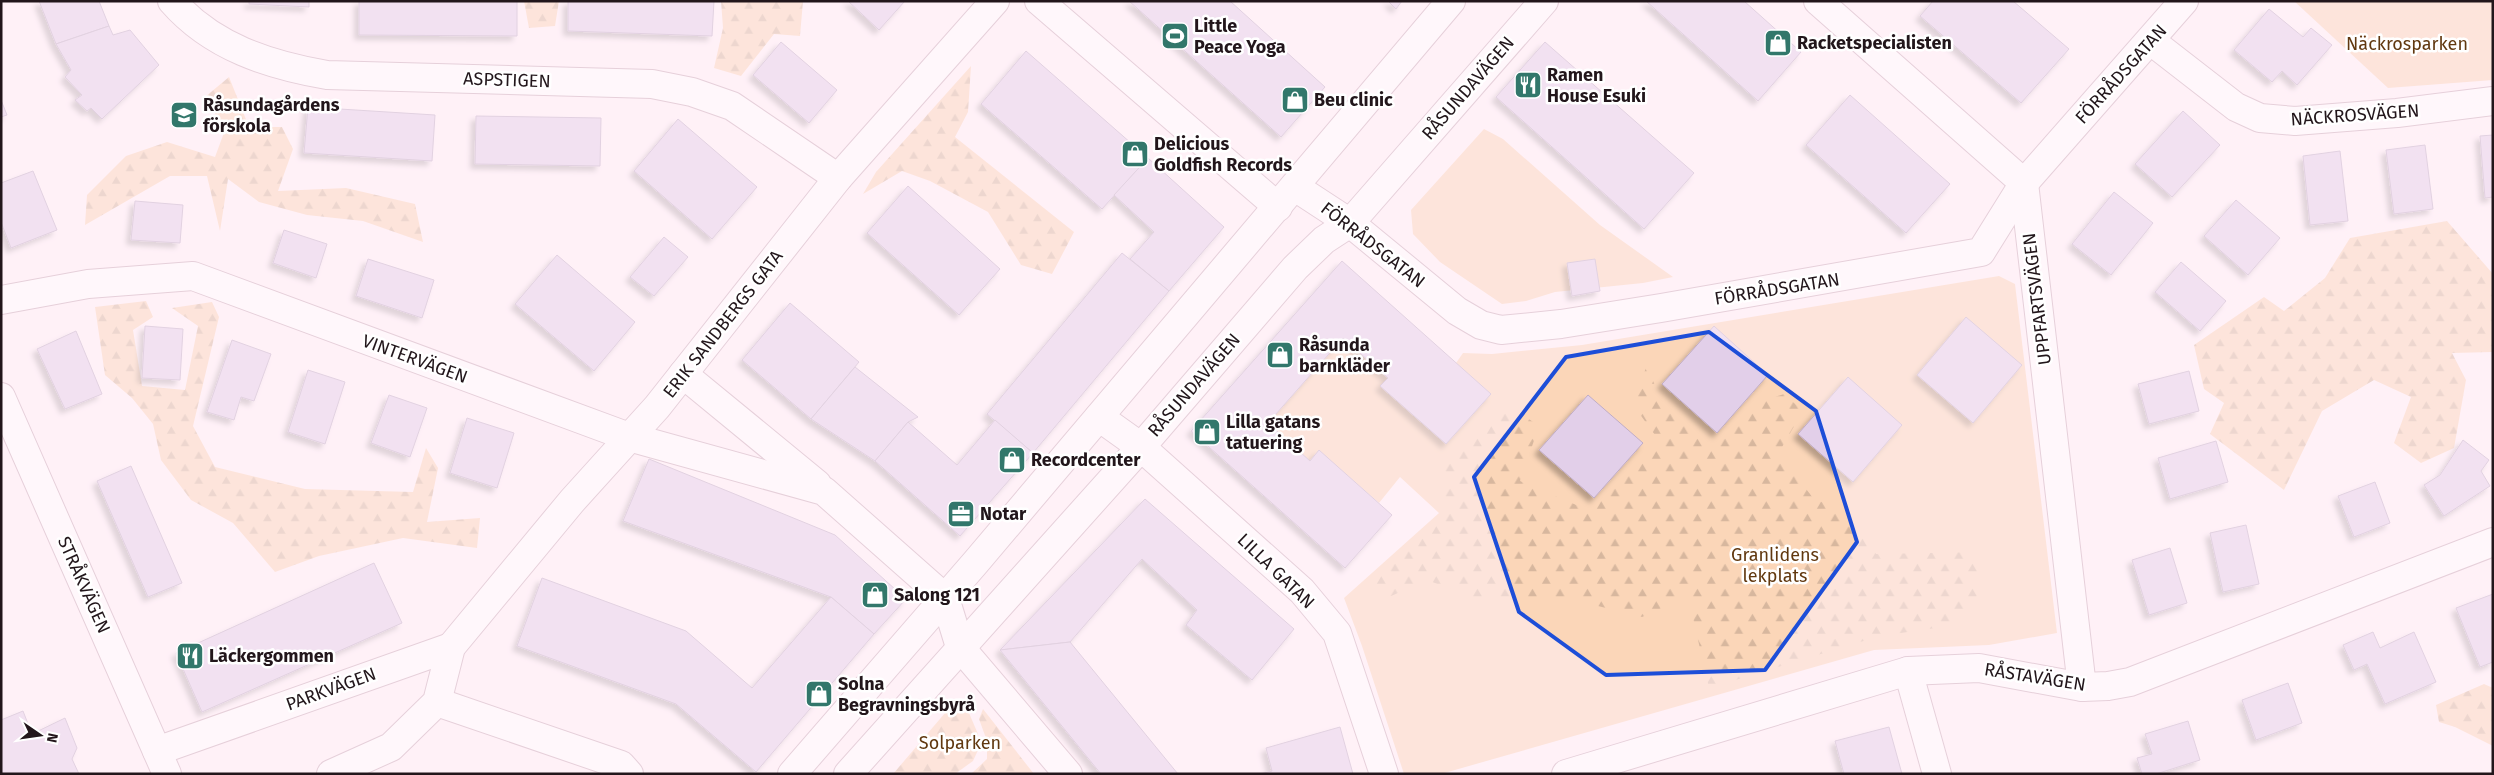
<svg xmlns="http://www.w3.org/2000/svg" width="2494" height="775" font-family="'Fira Sans',sans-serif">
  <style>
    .green { fill: #fbd6b8 }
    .forest { fill: url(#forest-firs) }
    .building { fill: #e2cfe9; stroke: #bfacc5; filter: url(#shadow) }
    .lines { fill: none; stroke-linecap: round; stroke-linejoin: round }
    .minor-casing { stroke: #c8a9b6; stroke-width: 30 }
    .minor { stroke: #fff; stroke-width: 28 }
    .marked { fill: none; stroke: #1d4ed8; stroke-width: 4; stroke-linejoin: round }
    .labels { text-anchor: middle; stroke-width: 5; stroke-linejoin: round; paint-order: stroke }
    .poi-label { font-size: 18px; font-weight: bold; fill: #22161b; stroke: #fff; text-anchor: start }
    .park-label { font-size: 18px; fill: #61380f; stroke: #fff }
    .street-label { font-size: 18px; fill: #22161b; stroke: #fff }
  </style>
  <defs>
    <pattern id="forest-firs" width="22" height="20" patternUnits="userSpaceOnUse" patternTransform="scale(1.25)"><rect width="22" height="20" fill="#fbd6b8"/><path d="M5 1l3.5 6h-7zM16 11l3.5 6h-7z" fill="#d7b79e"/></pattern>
    <filter id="shadow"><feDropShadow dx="-4.5" dy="4.5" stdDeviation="2.5" flood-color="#0004"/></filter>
  </defs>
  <rect width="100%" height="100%" fill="#fff1f7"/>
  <g class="green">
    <path d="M2294 1H2493V80L2388 88Z"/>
    <path d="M1484 129 1503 139 1600 225 1673 277 1643 283 1555 292 1526 301 1502 304 1440 262 1413 234 1411 210Z"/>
    <path d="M1999 276 2015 284 2057 633 1989 645 1874 650 1441 774H1404L1362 646 1344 598 1439 513 1400 477 1379 503 1319 451 1310 461 1268 423 1343 338 1388 378 1381 386 1446 444 1491 394 1456 363 1463 353 1492 354 1582 345Z"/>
  </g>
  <g class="forest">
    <path d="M524 1H559L555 26 529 28Z"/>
    <path d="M721 1H803L800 36 774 34 741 76 714 68 723 28Z"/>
    <path d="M971 66 968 112 955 137 1074 232 1052 274 1021 265 988 212 930 181 902 171 863 194 876 172Z"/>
    <path d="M229 77 249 127H282L293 149 278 191 346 188 415 204 423 242 363 221 307 215 259 202 228 179 220 231 207 176H170L85 225 87 195 126 156 167 142 215 157 225 130 205 97Z"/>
    <path d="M2447 221 2493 274V352L2452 353 2466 380 2454 448 2421 463 2394 443 2411 397 2374 380 2322 411 2284 490 2210 434 2224 403 2204 389 2194 345 2264 297 2284 311 2325 278 2350 238Z"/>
    <path d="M146 301 153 317 133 330 142 386 185 390 198 326 172 308 212 302 219 317 193 426 215 467 305 489 413 492 426 448 438 468 427 522 480 518 477 548 403 538 319 556 275 572 233 523 191 500 161 460 153 424 132 398 105 375 95 307Z"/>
    <path d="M1647 366 1660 398 1710 452 1760 402 1784 394 1803 411 1778 454 1814 499 1849 512 1876 554 1977 552V596L1949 626 1880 636 1709 688 1688 596 1642 617 1578 601 1477 599 1427 580 1371 605 1374 580 1448 516 1440 469 1462 448 1504 402 1539 426 1520 481 1588 510 1641 465 1655 435 1631 402Z"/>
    <path d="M2484 684 2493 688V746L2455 727 2439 722 2436 705Z"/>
    <path d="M983 709 1034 774H971L987 759V741L979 719Z"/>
    <path d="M952 710 969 713 978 734 979 748 973 761 955 774H893L945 713Z"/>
  </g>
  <g class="building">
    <path d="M39 1H99L109 26 56 44Z"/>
    <path d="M249 1H309V7L249 4Z"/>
    <path d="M359 1H517V36L359 35Z"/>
    <path d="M568 1H714L712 36 568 31Z"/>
    <path d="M848 1H905L879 30Z"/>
    <path d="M1129 1H1230L1325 87 1281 137Z"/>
    <path d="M1388 1H1402L1396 9Z"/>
    <path d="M1646 1H1744L1801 52 1758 101Z"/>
    <path d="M1933 1H2013L2069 49 2021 103 1920 16Z"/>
    <path d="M2269 9 2303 37 2311 28 2332 45 2297 85 2282 71 2272 82 2234 50Z"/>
    <path d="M109 26 113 35 130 30 159 65 102 119 91 108 87 111 75 100 82 95 65 77 71 70 56 44Z"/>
    <path d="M781 42 837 90 809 123 753 75Z"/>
    <path d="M1545 42 1694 173 1644 229 1496 97Z"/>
    <path d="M1026 51 1148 158 1102 209 981 104Z"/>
    <path d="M1850 95 1950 184 1906 233 1806 145Z"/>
    <path d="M1 100 7 115 1 117Z"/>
    <path d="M308 107 435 115 432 161 304 153Z"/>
    <path d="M2183 111 2220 145 2172 197 2135 164Z"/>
    <path d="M476 116 601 118 600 166 475 164Z"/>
    <path d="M678 119 757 187 712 239 634 171Z"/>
    <path d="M2493 135V197L2485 198 2480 136Z"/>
    <path d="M2425 145 2433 209 2394 214 2386 150Z"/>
    <path d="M2340 151 2348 221 2310 225 2303 156Z"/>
    <path d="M1148 158 1224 227 1169 291 1130 259 1154 232 1114 195Z"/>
    <path d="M33 171 57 230 11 248 1 222V183Z"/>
    <path d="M908 186 1000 269 959 315 867 233Z"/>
    <path d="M2114 192 2153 223 2111 275 2072 244Z"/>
    <path d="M2236 200 2280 238 2248 275 2204 236Z"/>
    <path d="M135 201 183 205 180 243 131 240Z"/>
    <path d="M284 230 327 244 316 278 273 263Z"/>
    <path d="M664 237 688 257 654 296 630 277Z"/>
    <path d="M1122 253 1169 291 1033 453 987 414Z"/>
    <path d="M557 255 635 322 594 371 515 304Z"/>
    <path d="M368 259 434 280 422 318 356 296Z"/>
    <path d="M1595 259 1600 291 1572 296 1567 263Z"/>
    <path d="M1342 261 1491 394 1446 444 1380 386 1388 378 1343 338 1268 423 1310 461 1319 450 1392 515 1345 568 1191 431Z"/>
    <path d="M2181 262 2226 301 2200 331 2155 292Z"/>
    <path d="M790 303 859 362 811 419 742 360Z"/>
    <path d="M1966 317 2022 365 1973 423 1917 375Z"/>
    <path d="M145 326 183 329 180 380 142 378Z"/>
    <path d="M1714 326 1768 375 1717 433 1662 384Z"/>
    <path d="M76 331 102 394 65 409 37 349Z"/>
    <path d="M232 340 271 354 254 401 241 397 234 420 207 412Z"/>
    <path d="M855 367 918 417 908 422 875 461 811 419Z"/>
    <path d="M308 370 345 382 325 444 288 432Z"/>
    <path d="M2189 371 2199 411 2149 424 2138 384Z"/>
    <path d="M1848 377 1902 425 1853 482 1798 434Z"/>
    <path d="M389 395 427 408 410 457 371 443Z"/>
    <path d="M1588 395 1643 443 1594 498 1539 450Z"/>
    <path d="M467 418 514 433 497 488 450 473Z"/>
    <path d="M995 420 1033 453 960 536 875 461 908 422 957 465Z"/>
    <path d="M2463 440 2489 460 2481 471 2490 486 2444 516 2424 485 2440 475Z"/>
    <path d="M2216 441 2228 482 2170 499 2158 458Z"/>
    <path d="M649 459 835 535 906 599 874 634 831 597 623 521Z"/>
    <path d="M131 466 182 583 148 597 97 481Z"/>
    <path d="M2375 482 2390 523 2354 537 2338 496Z"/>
    <path d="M1145 499 1294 629 1252 680 1186 625 1197 610 1142 559 1070 642 1000 650Z"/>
    <path d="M2246 525 2259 584 2223 592 2210 533Z"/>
    <path d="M2170 548 2187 603 2149 615 2132 560Z"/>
    <path d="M374 563 402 623 202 712 176 653Z"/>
    <path d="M542 578 686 631 752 688 831 597 874 634 756 772 676 704 517 646Z"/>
    <path d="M2493 594V662L2480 667 2456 608Z"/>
    <path d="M2373 632 2380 648 2414 632 2436 682 2385 704 2367 664 2354 670 2343 645Z"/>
    <path d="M1070 642 1178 774H1101L1000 650Z"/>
    <path d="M2288 683 2302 723 2256 740 2242 700Z"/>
    <path d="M23 711 32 734 65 718 77 748 72 759 79 774H1V720Z"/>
    <path d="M2188 721 2200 760 2156 774H2142L2137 758 2152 754 2145 734Z"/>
    <path d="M1340 727 1353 774H1260L1272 771 1266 748Z"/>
    <path d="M1889 727 1902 774H1844L1835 741Z"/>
  </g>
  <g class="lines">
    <g class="minor-casing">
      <g id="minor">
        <path d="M172 1C212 47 269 65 327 75L652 84 692 92 732 106 838 178"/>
        <path d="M1039 1 1278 207"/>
        <path d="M1818 1 2024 183 2082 687"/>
        <path d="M2151 41 2236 107 2260 118 2295 121 2397 113 2493 101"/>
        <path d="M1295 187 1350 223 1457 311 1481 325 1501 330 1561 324 1661 308 1981 252 2024 183 2184 1"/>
        <path d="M1 300 88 284 193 276 629 437 824 491 945 598 960 647 1068 774"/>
        <path d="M683 374 817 484"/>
        <path d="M1 397 167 774"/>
        <path d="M1099 417 1141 447 1302 591 1337 633 1384 774"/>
        <path d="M1908 671 1937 774"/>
        <path d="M437 702 621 765 629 774"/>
        <path d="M157 751 451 647"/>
        <path d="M331 774 391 747 437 702 451 647 572 501 657 407 838 178 995 1"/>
        <path d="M792 774 976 562 1451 1"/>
        <path d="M848 774 1141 447 1295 268 1324 240 1350 223 1544 1"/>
        <path d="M1566 774 1908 671 1979 668 2082 687 2108 686 2130 682 2493 542"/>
      </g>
    </g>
    <use href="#minor" class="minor"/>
  </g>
  <path d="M0 0H2494V775H0ZM1709 332 1816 411 1857 542 1765 670 1606 675 1519 612 1474 477 1566 357Z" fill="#fff1f7" fill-opacity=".55" fill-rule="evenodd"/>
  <path class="marked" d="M1709 332 1816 411 1857 542 1765 670 1606 675 1519 612 1474 477 1566 357Z"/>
  <defs>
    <g id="stadium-square" transform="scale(1.4375)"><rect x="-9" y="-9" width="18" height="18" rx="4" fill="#32776b" stroke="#fff"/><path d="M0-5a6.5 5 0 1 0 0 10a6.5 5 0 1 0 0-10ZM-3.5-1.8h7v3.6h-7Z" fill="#fff"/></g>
    <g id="shop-square" transform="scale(1.4375)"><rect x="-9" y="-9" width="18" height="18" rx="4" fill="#32776b" stroke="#fff"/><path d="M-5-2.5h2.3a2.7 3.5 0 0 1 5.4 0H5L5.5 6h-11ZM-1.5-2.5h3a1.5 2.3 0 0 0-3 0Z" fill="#fff"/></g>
    <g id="restaurant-square" transform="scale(1.4375)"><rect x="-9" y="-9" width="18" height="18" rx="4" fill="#32776b" stroke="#fff"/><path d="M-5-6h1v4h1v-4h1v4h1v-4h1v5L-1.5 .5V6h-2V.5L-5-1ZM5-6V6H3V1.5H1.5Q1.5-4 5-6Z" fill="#fff"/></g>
    <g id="school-square" transform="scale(1.4375)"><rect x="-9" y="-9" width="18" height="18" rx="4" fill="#32776b" stroke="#fff"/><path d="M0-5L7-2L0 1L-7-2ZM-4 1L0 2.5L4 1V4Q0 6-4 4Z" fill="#fff"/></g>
    <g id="office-square" transform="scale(1.4375)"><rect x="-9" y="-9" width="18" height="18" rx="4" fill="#32776b" stroke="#fff"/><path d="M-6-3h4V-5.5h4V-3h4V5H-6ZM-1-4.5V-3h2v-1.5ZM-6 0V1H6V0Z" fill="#fff"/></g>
  </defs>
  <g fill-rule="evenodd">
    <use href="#stadium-square" x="1175" y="36"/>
    <use href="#shop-square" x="1778" y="43"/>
    <use href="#restaurant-square" x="1528" y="85"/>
    <use href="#shop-square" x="1295" y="100"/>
    <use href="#school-square" x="184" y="115"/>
    <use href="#shop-square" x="1135" y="154"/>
    <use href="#shop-square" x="1280" y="355"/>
    <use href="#shop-square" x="1207" y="432"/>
    <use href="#shop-square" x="1012" y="460"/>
    <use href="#office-square" x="961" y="514"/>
    <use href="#shop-square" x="875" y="595"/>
    <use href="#restaurant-square" x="190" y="656"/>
    <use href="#shop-square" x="819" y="694"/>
  </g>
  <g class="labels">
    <g class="poi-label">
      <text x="1194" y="32">Little<tspan x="1194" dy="21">Peace Yoga</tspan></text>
      <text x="1797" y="49">Racketspecialisten</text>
      <text x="1547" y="81">Ramen<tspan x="1547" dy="21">House Esuki</tspan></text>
      <text x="1314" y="106">Beu clinic</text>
      <text x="203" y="111">Råsundagårdens<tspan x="203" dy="21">förskola</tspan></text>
      <text x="1154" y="150">Delicious<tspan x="1154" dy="21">Goldfish Records</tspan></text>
      <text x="1299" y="351">Råsunda<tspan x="1299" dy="21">barnkläder</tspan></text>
      <text x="1226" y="428">Lilla gatans<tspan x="1226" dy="21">tatuering</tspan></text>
      <text x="1031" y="466">Recordcenter</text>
      <text x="980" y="520">Notar</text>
      <text x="894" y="601">Salong 121</text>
      <text x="209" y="662">Läckergommen</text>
      <text x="838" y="690">Solna<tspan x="838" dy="21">Begravningsbyrå</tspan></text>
    </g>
    <g class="park-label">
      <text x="2407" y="50">Näckrosparken</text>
      <text x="1775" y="561">Granlidens<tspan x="1775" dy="21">lekplats</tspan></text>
      <text x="960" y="749">Solparken</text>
    </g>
    <g class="street-label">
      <text transform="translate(2121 74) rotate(-48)" y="6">FÖRRÅDSGATAN</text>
      <text transform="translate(507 80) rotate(2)" y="6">ASPSTIGEN</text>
      <text transform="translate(1468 88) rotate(-49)" y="6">RÅSUNDAVÄGEN</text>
      <text transform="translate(2355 115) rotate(-4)" y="6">NÄCKROSVÄGEN</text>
      <text transform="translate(1373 245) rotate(38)" y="6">FÖRRÅDSGATAN</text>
      <text transform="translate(1777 289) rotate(-9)" y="6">FÖRRÅDSGATAN</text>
      <text transform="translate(2037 299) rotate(-97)" y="6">UPPFARTSVÄGEN</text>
      <text transform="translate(723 324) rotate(-52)" y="6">ERIK SANDBERGS GATA</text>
      <text transform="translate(415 359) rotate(20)" y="6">VINTERVÄGEN</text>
      <text transform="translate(1194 385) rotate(-49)" y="6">RÅSUNDAVÄGEN</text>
      <text transform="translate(1276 571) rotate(44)" y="6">LILLA GATAN</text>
      <text transform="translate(84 585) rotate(66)" y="6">STRÅKVÄGEN</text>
      <text transform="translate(2035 677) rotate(9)" y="6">RÅSTAVÄGEN</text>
      <text transform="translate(331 689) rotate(-20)" y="6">PARKVÄGEN</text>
    </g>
  </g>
  <rect width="2494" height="775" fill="none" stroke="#22161b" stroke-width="5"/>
  <g transform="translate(40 735) rotate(103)" stroke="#ffffff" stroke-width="4" paint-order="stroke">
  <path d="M0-4L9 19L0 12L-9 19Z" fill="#22161b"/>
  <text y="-8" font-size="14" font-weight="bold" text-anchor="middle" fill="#22161b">N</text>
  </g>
</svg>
